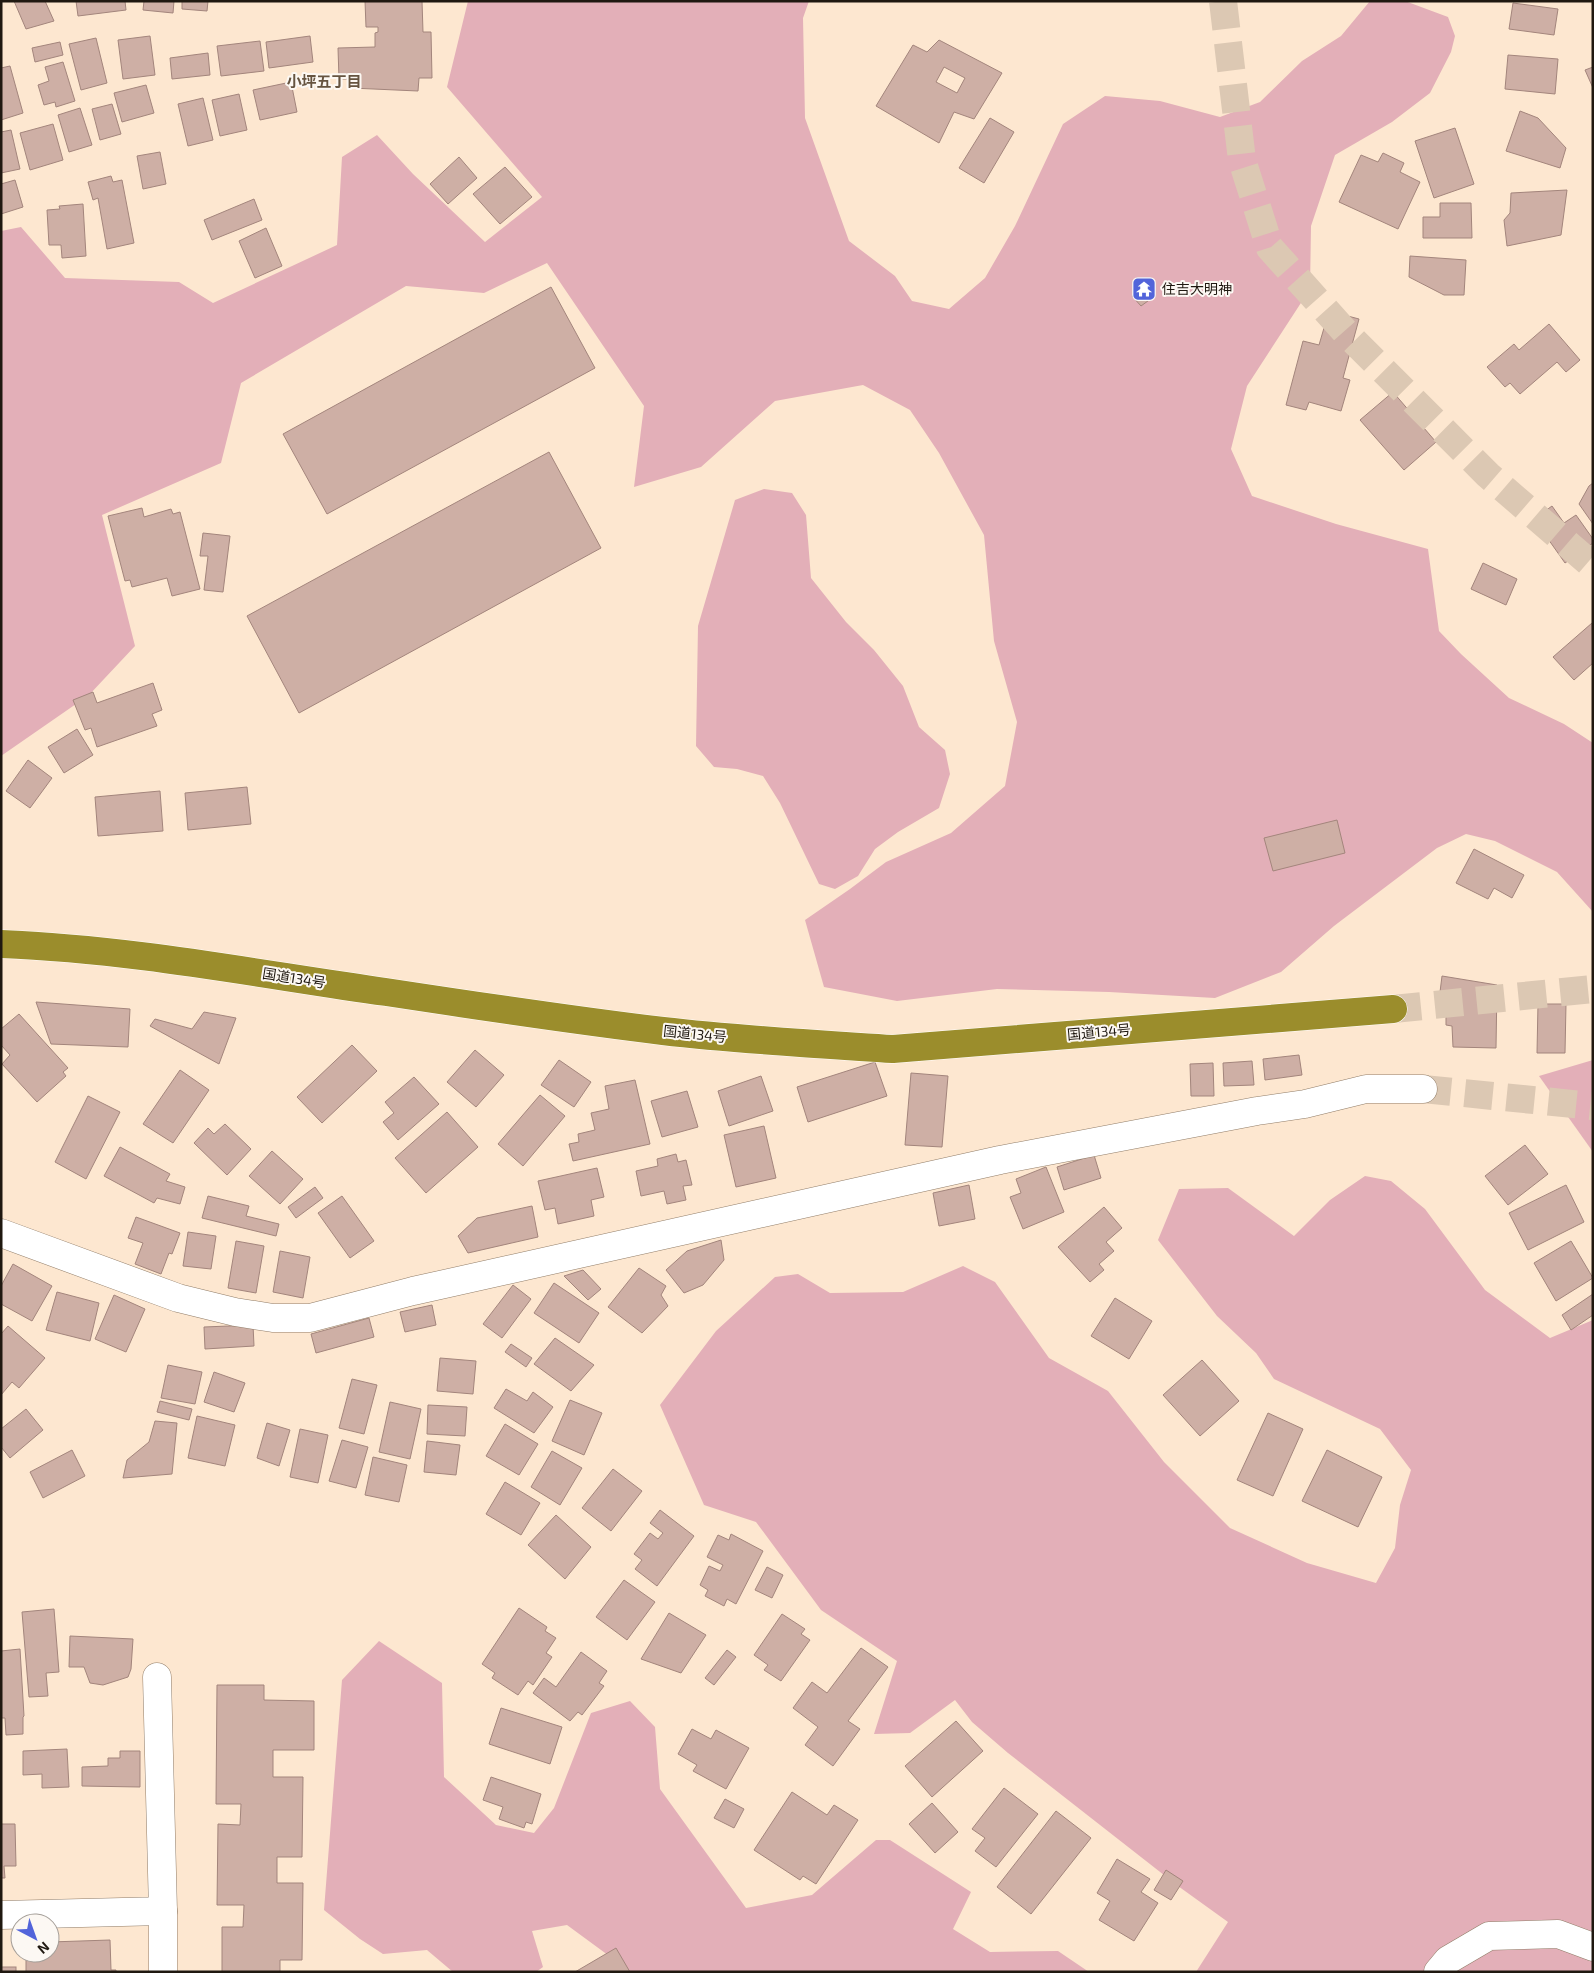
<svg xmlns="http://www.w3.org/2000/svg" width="1594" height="1973" font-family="'Exo 2','Noto Sans JP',sans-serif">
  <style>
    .green { fill: #e3afb8 }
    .building { fill: #ceafa5; stroke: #a3857c; fill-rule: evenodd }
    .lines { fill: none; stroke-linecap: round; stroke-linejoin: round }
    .minor-tunnel { stroke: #dcc8b3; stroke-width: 28; stroke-dasharray: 28 14; stroke-linecap: butt }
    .highway-tunnel { stroke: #dcc8b3; stroke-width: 28; stroke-dasharray: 28 14; stroke-linecap: butt }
    .minor-casing { stroke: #917d68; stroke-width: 29 }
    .highway-casing { stroke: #fff; stroke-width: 29 }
    .minor { stroke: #fff; stroke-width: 28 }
    .highway { stroke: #9b8d2c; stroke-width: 28 }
    .labels { text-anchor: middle; stroke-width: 4; stroke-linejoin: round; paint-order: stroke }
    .poi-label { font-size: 14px; fill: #1f1810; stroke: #fcf8f3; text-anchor: start }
    .street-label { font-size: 14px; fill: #1f1810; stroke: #fcf8f3 }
    .neighbourhood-label { font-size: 15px; font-weight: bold; fill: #665440; stroke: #fcf8f3 }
  </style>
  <rect width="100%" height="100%" fill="#fde7d0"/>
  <g class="green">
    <path d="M468 1H809L803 18 805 118 849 241 895 276 912 301 949 309 985 278 1015 226 1063 124 1105 96 1160 101 1220 117 1260 102 1302 61 1341 36 1370 1H1405L1448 17 1455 36 1451 52 1430 93 1392 122 1335 155 1311 226 1310 289 1247 386 1231 449 1252 496 1336 524 1428 549 1439 631 1461 654 1509 698 1564 724 1593 743V912L1557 872 1495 841 1466 834 1437 848 1334 926 1281 972 1215 998 1109 992 997 989 897 1001 824 987 805 920 850 889 886 862 951 833 1005 786 1017 722 994 641 984 535 939 453 910 410 863 385 775 401 701 467 634 487 644 406 547 263 484 293 406 286 241 383 221 463 102 515 135 646 89 695 1 756V231L21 227 65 278 179 282 213 303 337 245 342 157 377 135 413 174 485 242 542 197 447 87Z"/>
    <path d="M764 489 792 493 806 515 811 578 846 622 874 650 903 686 919 727 945 750 950 774 939 808 898 832 875 849 858 876 835 889 819 884 780 803 763 776 737 769 714 767 696 746 698 626 735 500Z"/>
    <path d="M1593 1060V1152L1539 1076Z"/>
    <path d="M1365 1176 1391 1181 1425 1209 1485 1290 1550 1338 1593 1320V1972H1196L1228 1922 1178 1886 1008 1753 972 1722 955 1700 910 1733 874 1734 897 1661 821 1610 756 1522 704 1505 660 1405 716 1331 775 1277 798 1274 830 1293 903 1292 963 1266 995 1282 1049 1358 1108 1391 1164 1462 1230 1528 1307 1563 1376 1583 1395 1548 1400 1505 1411 1470 1380 1429 1274 1379 1256 1353 1217 1316 1158 1240 1179 1189 1228 1188 1294 1236 1330 1200Z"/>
    <path d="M379 1641 442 1683 444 1777 496 1825 534 1833 554 1808 591 1713 630 1701 655 1727 660 1789 746 1908 812 1895 876 1840H890L971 1892 953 1929 990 1952 1058 1951 1089 1972H631L567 1925 532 1931 543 1967 536 1972H453L427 1950 383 1954 360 1939 324 1910 342 1680Z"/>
  </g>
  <g class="building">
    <path d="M14 1H45L54 21 26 29Z"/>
    <path d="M76 1H125L126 10 78 16Z"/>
    <path d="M144 1H174L173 13 143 10Z"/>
    <path d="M182 1H208L207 11 182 9Z"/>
    <path d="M365 1H422L423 32H431L432 78H419L418 91 351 88V79H339L338 48 375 47V33L378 32V27H366Z"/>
    <path d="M1513 3 1558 9 1554 35 1509 29Z"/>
    <path d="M150 36 155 75 123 79 118 40Z"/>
    <path d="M310 36 313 62 269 68 266 42Z"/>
    <path d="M96 38 107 83 81 90 69 44Z"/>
    <path d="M939 40 1002 73 974 119 954 112 939 143 876 106 913 45 927 52ZM944 67 965 78 957 93 936 82Z"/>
    <path d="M260 41 264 71 221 76 217 46Z"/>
    <path d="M60 42 63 55 35 62 32 48Z"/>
    <path d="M208 53 210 75 172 79 170 58Z"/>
    <path d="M1508 55 1558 59 1555 94 1505 89Z"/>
    <path d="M63 62 75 101 56 107 55 102 44 105 38 85 49 81 45 67Z"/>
    <path d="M10 66 23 113 1 120V68Z"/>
    <path d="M1593 67V88L1585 70Z"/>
    <path d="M291 82 297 112 260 120 253 90Z"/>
    <path d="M146 85 154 113 122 122 114 93Z"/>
    <path d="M239 94 247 130 220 136 212 100Z"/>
    <path d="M203 98 213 140 188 146 178 104Z"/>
    <path d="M112 104 121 134 100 140 92 109Z"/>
    <path d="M80 108 92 145 69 152 58 115Z"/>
    <path d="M1520 111 1538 118 1566 148 1560 168 1506 151Z"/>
    <path d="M990 118 1014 132 984 183 959 168Z"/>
    <path d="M53 124 63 160 30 170 20 133Z"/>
    <path d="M1455 128 1474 184 1434 198 1415 141Z"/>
    <path d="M11 130 20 169 1 173V132Z"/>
    <path d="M160 152 166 184 143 189 137 156Z"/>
    <path d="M1383 153 1404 163 1400 172 1420 182 1398 229 1339 202 1361 155 1378 162Z"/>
    <path d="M459 157 477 178 448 204 430 184Z"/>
    <path d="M505 167 532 197 500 224 473 194Z"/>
    <path d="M111 176 113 182 122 180 134 243 107 249 98 198 93 200 88 182Z"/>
    <path d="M15 180 23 207 1 214V184Z"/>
    <path d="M1567 190 1561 235 1507 246 1504 220 1510 213 1511 193Z"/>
    <path d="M254 199 262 220 212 240 204 220Z"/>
    <path d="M1440 203H1471L1472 238H1423V217H1440Z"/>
    <path d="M83 204 86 256 62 258 61 245H49L47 210 60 209 59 206Z"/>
    <path d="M266 228 282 266 255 278 239 241Z"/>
    <path d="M1410 256 1466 260 1464 295H1444L1409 277Z"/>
    <path d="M551 287 595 368 327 514 283 434Z"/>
    <path d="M1143 287 1152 298 1141 306 1132 296Z"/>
    <path d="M1329 311 1359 319 1343 378 1350 380 1341 411 1309 402 1306 410 1286 405 1303 341 1319 345Z"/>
    <path d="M1549 324 1580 360 1566 372 1557 362 1520 394 1510 383 1505 387 1487 367 1514 344 1519 350Z"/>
    <path d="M1393 392 1436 442 1404 470 1360 420Z"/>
    <path d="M549 452 601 548 299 713 247 616Z"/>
    <path d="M1593 483V524L1579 504 1589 486Z"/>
    <path d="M1552 506 1564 523 1576 515 1593 539V543L1565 563 1534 519Z"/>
    <path d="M142 508 144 517 171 509 173 514 180 512 200 589 172 596 167 578 132 587 130 580 125 581 108 516Z"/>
    <path d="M203 533 230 536 223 592 204 590 208 556H200Z"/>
    <path d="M1483 563 1517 579 1506 605 1471 589Z"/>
    <path d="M1592 623 1593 663 1574 680 1553 657Z"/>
    <path d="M153 683 162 710 152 714 157 726 97 747 91 728 85 730 73 700 93 692 97 703Z"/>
    <path d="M77 729 93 755 64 773 48 747Z"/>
    <path d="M28 760 52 778 30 808 6 791Z"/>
    <path d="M247 787 251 824 188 830 185 793Z"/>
    <path d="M160 791 163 831 98 836 95 797Z"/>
    <path d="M1337 820 1345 853 1273 871 1264 838Z"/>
    <path d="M1474 849 1524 875 1512 898 1494 888 1488 899 1456 883Z"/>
    <path d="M1442 976 1497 985 1496 1048 1453 1047 1452 1026 1446 1025V1016L1438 1008Z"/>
    <path d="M36 1002 130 1009 128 1047 51 1044Z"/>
    <path d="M1538 1004H1566L1565 1053H1537Z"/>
    <path d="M204 1012 236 1018 219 1064 150 1026 155 1019 192 1029Z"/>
    <path d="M19 1014 68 1068 63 1072 66 1076 37 1102 2 1064 10 1055 1 1045V1029Z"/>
    <path d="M352 1045 377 1071 322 1123 297 1097Z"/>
    <path d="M475 1050 504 1075 476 1107 447 1082Z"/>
    <path d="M1299 1055 1302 1075 1265 1080 1263 1059Z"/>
    <path d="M559 1060 591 1082 574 1107 541 1085Z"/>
    <path d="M1252 1061 1254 1085 1224 1086 1223 1063Z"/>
    <path d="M875 1062 887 1096 808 1122 797 1087Z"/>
    <path d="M1213 1063 1214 1096H1191L1190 1064Z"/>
    <path d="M180 1070 209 1090 173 1143 143 1124Z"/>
    <path d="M911 1073 948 1076 942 1147 905 1145Z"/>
    <path d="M761 1076 773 1111 729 1126 718 1091Z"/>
    <path d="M414 1077 439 1104 398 1140 383 1122 394 1113 385 1102Z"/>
    <path d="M635 1080 650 1144 573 1161 569 1144 579 1142 578 1134 595 1130 591 1113 609 1109 605 1086Z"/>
    <path d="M687 1091 698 1127 662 1137 651 1101Z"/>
    <path d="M540 1095 565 1116 523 1166 498 1144Z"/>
    <path d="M88 1096 120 1112 86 1179 55 1162Z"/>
    <path d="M447 1112 478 1147 426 1193 395 1158Z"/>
    <path d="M225 1124 251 1149 227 1175 194 1143 208 1128 214 1134Z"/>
    <path d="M764 1126 776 1178 736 1187 724 1135Z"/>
    <path d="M1525 1145 1548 1174 1508 1205 1485 1176Z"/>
    <path d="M120 1147 170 1174 166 1181 185 1187 180 1204 157 1198 154 1203 104 1176Z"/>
    <path d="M272 1151 303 1179 280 1204 249 1176Z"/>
    <path d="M676 1154 678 1162 686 1160 692 1185 683 1186 686 1200 667 1204 664 1191 641 1196 636 1171 658 1166 657 1159Z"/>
    <path d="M1094 1155 1101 1178 1064 1190 1057 1167Z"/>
    <path d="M1046 1167 1064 1212 1023 1229 1010 1197 1021 1193 1016 1179Z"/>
    <path d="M597 1168 604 1197 591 1200 594 1216 558 1224 555 1208 545 1210 538 1181Z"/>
    <path d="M969 1185 975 1219 939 1226 933 1193Z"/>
    <path d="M1566 1185 1584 1222 1528 1250 1509 1213Z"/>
    <path d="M315 1187 323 1198 296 1218 288 1207Z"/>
    <path d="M208 1196 249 1206 246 1216 279 1224 276 1236 202 1218Z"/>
    <path d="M342 1196 374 1241 350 1258 318 1213Z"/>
    <path d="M532 1206 538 1237 468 1253 458 1236 477 1218Z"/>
    <path d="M1104 1207 1122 1228 1106 1242 1114 1251 1099 1264 1104 1270 1090 1282 1058 1247Z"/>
    <path d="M136 1217 180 1233 172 1254 169 1253 161 1274 135 1264 143 1243 128 1238Z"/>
    <path d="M188 1232 216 1236 211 1269 183 1266Z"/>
    <path d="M721 1240 724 1260 703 1285 684 1293 666 1270 687 1251Z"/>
    <path d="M236 1241 264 1246 256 1293 228 1288Z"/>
    <path d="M1571 1241 1593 1278 1556 1301 1534 1263Z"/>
    <path d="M280 1251 310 1257 303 1298 273 1292Z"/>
    <path d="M13 1264 52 1286 32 1321 1 1304V1286Z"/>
    <path d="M639 1268 666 1286 661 1295 668 1306 642 1333 608 1307Z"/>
    <path d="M583 1270 601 1289 588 1300 564 1276Z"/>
    <path d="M554 1283 599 1313 579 1343 534 1313Z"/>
    <path d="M513 1285 531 1299 502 1338 483 1324Z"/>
    <path d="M57 1292 99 1303 90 1341 46 1330Z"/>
    <path d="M1593 1294V1315L1571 1330 1562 1315Z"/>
    <path d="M114 1295 145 1309 126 1352 95 1339Z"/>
    <path d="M1115 1298 1152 1321 1129 1359 1091 1336Z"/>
    <path d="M432 1305 436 1325 405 1332 400 1312Z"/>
    <path d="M369 1318 374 1337 316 1353 311 1334Z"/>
    <path d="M253 1325 254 1346 205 1349 204 1327Z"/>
    <path d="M8 1326 45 1358 19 1388 12 1382 1 1395V1334Z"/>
    <path d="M555 1338 594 1365 571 1391 534 1364Z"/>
    <path d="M511 1344 532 1358 526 1367 505 1352Z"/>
    <path d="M440 1358 476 1361 473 1394 437 1391Z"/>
    <path d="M1202 1360 1239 1401 1200 1436 1163 1395Z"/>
    <path d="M168 1365 202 1372 195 1404 161 1398Z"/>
    <path d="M214 1372 245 1383 234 1412 204 1402Z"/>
    <path d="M352 1379 377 1385 364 1434 339 1428Z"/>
    <path d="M506 1389 527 1401 533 1392 553 1407 534 1433 494 1408Z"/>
    <path d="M570 1400 602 1413 584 1455 552 1441Z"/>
    <path d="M160 1401 192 1409 189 1420 157 1412Z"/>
    <path d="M390 1402 421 1409 410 1459 379 1452Z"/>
    <path d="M428 1405 467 1407 465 1436 427 1434Z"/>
    <path d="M26 1409 43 1430 10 1458 1 1447V1429Z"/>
    <path d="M1268 1413 1303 1429 1273 1496 1237 1480Z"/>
    <path d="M197 1416 235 1425 225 1466 188 1458Z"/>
    <path d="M155 1421 177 1423 172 1474 123 1478 127 1460 149 1442Z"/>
    <path d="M267 1423 290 1430 279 1466 257 1458Z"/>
    <path d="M505 1424 538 1444 519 1475 486 1456Z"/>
    <path d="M300 1429 328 1435 318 1483 290 1477Z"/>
    <path d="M342 1440 368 1447 356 1488 329 1481Z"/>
    <path d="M427 1441 460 1445 456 1475 424 1472Z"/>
    <path d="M72 1450 85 1476 43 1498 30 1472Z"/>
    <path d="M1327 1450 1382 1477 1358 1527 1302 1501Z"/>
    <path d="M552 1451 582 1468 560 1505 531 1487Z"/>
    <path d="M373 1457 407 1465 399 1502 365 1495Z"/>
    <path d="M613 1469 642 1491 611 1531 582 1508Z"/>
    <path d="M505 1482 540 1503 521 1535 486 1514Z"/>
    <path d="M660 1510 694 1536 657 1586 635 1569 642 1560 634 1554 650 1533 658 1539 663 1533 650 1523Z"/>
    <path d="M556 1515 591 1547 565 1579 528 1545Z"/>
    <path d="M731 1534 763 1551 736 1604 727 1599 724 1606 705 1596 708 1590 700 1585 709 1566 720 1571 723 1565 707 1557 718 1535 729 1540Z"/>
    <path d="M767 1567 783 1575 772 1598 755 1590Z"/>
    <path d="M624 1580 655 1602 627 1640 596 1617Z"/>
    <path d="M519 1608 547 1627 545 1631 556 1638 546 1653 552 1657 533 1685 528 1681 518 1695 492 1678 495 1673 482 1664Z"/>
    <path d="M54 1609 59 1672 46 1673 48 1696 29 1697 22 1612Z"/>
    <path d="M669 1613 706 1635 681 1673 641 1659Z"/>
    <path d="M782 1614 805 1629 801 1634 810 1640 781 1681 764 1670 768 1665 754 1655Z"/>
    <path d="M70 1636 133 1639 131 1669 128 1677 103 1685 90 1683 84 1667H69Z"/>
    <path d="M861 1648 888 1667 848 1721 860 1729 833 1766 805 1745 818 1727 793 1708 812 1682 827 1693Z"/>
    <path d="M20 1649 24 1716 23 1717V1734L6 1735 5 1718H1V1651Z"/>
    <path d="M727 1650 736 1657 714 1685 705 1678Z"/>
    <path d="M581 1652 607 1671 599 1683 604 1686 582 1715 578 1712 570 1721 533 1693 544 1678 556 1687Z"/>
    <path d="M217 1685H264V1700L314 1701V1750H273V1777H303L302 1857H277V1883H303L302 1960H280V1972H222V1927H243L244 1905H217L218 1824 240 1825 241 1804H216Z"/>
    <path d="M501 1708 562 1727 550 1764 489 1744Z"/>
    <path d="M956 1721 983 1751 932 1797 905 1766Z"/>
    <path d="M692 1729 711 1739 716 1730 749 1748 726 1789 693 1771 697 1765 678 1754Z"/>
    <path d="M67 1749 69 1787 42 1788V1774L23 1775V1751Z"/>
    <path d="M120 1751H140V1787L82 1786V1767L108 1766V1758H120Z"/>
    <path d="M491 1777 541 1794 532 1824 526 1822 524 1828 499 1819 503 1807 483 1800Z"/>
    <path d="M1004 1788 1038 1814 996 1867 975 1851 985 1838 972 1829Z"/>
    <path d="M792 1792 827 1815 834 1805 858 1820 816 1884 803 1876 800 1880 754 1850Z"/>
    <path d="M725 1799 744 1809 734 1828 714 1818Z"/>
    <path d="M932 1803 958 1832 935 1853 909 1824Z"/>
    <path d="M1056 1811 1091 1838 1031 1914 997 1887Z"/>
    <path d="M1 1824H15L16 1866H4L5 1878H1Z"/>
    <path d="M1117 1859 1150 1879 1141 1892 1158 1903 1134 1941 1099 1920 1110 1901 1097 1893Z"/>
    <path d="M1166 1870 1183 1881 1171 1900 1154 1890Z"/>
    <path d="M110 1940 111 1970H116V1972H26V1953H50V1942Z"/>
    <path d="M616 1948 630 1972H575Z"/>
    <rect x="1" y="1967" width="15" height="5"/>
  </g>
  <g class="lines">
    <g class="minor-tunnel">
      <path d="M1223 1 1242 160 1270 248 1349 336 1488 475 1593 566"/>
      <path d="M1423 1089 1593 1106"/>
    </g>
    <path class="highway-tunnel" d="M1393 1009 1593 989"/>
    <g class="minor-casing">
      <g id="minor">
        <path d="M1 1233 178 1298 235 1312 273 1318H310L413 1291 1000 1160 1257 1111 1305 1104 1366 1089H1423"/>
        <path d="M163 1911V1972"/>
        <path d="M1 1915 163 1911 157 1677"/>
        <path d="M1438 1972 1448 1960 1489 1936 1558 1934 1593 1947"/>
      </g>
    </g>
    <g class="highway-casing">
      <path id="highway" d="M1 944C131 949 258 974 386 992 478 1006 571 1020 663 1031 740 1040 816 1044 893 1049L1393 1009"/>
    </g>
    <use href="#minor" class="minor"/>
    <use href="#highway" class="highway"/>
  </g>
  <defs>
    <g id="temple-square" transform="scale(1.25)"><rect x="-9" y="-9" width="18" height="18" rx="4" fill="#5264da" stroke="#fcf8f3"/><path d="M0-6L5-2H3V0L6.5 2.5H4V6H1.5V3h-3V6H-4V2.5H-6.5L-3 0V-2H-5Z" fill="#fff"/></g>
  </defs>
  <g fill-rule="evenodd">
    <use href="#temple-square" x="1144" y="289"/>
  </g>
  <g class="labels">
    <g class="poi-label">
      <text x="1162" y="294">住吉大明神</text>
    </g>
    <g class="street-label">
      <text transform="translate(294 978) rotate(9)" y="5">国道134号</text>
      <text transform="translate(1099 1032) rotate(-5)" y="5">国道134号</text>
      <text transform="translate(695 1034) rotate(6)" y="5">国道134号</text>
    </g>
    <g class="neighbourhood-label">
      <text x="324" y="87">小坪五丁目</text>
    </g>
  </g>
  <rect width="1594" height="1973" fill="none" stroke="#1f1810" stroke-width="5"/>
  <g transform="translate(35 1938) rotate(139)"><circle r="24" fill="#fcf8f3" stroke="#a49e98"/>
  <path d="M0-4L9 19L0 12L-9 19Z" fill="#5264da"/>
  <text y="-8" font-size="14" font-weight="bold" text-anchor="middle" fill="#1f1810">N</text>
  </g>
</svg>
